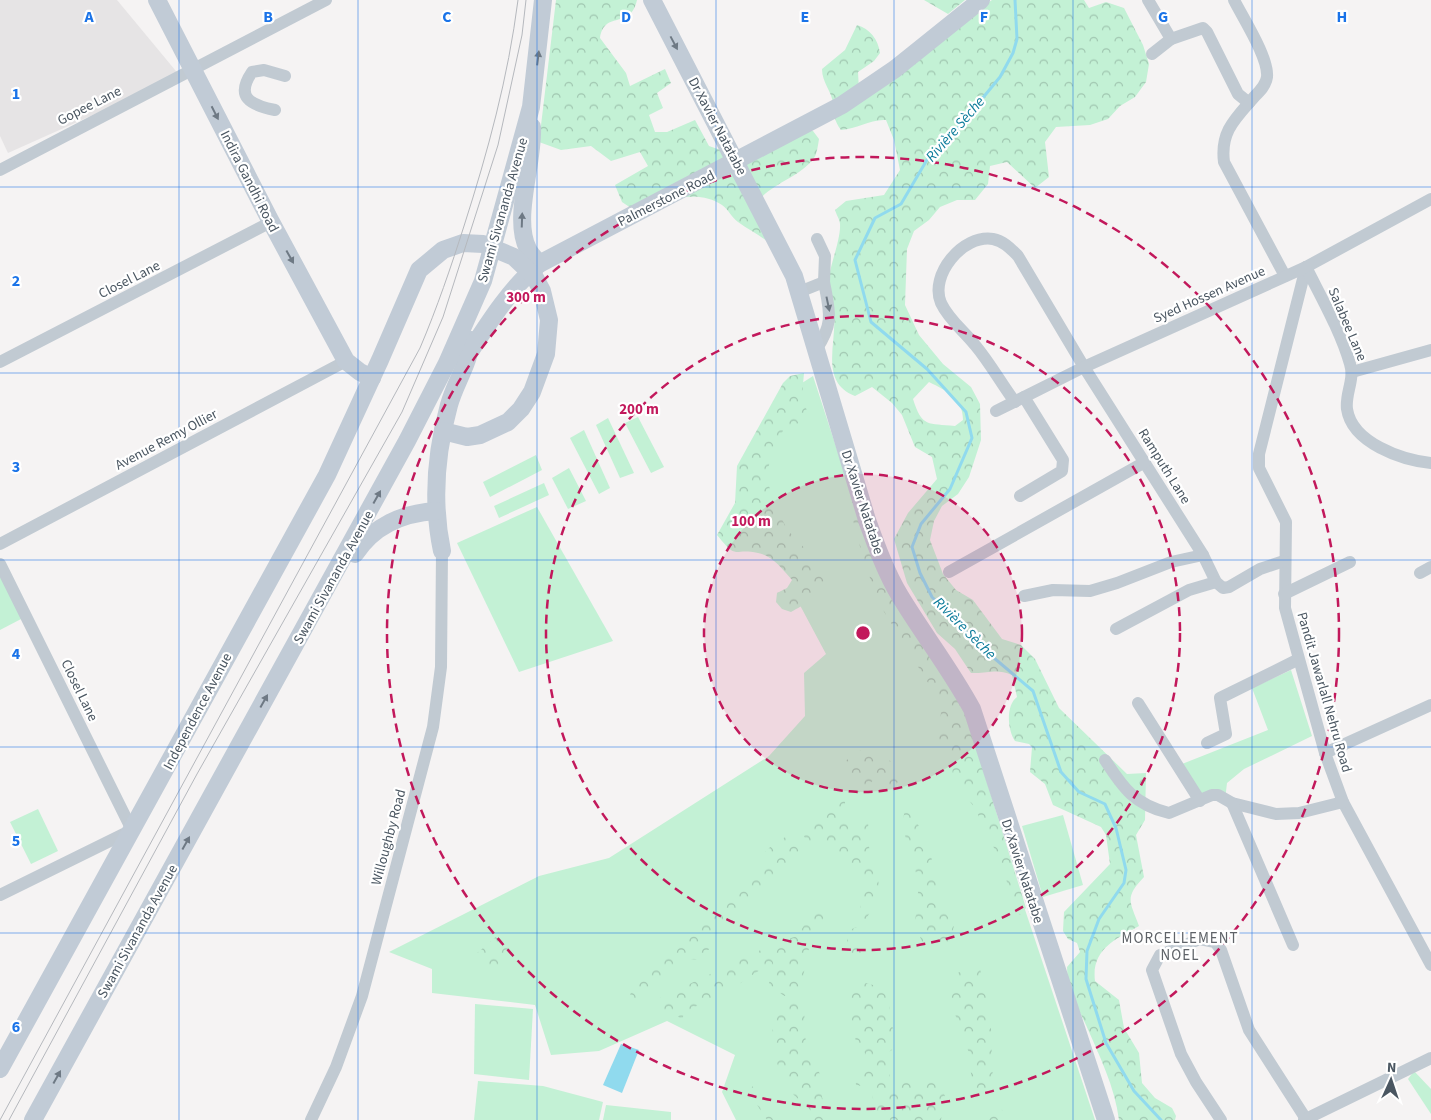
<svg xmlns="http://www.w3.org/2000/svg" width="1431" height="1120" font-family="'Source Sans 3',sans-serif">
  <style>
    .education { fill: #e6e4e5 }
    .grass { fill: #c3f1d5 }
    .forest { fill: url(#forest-crowns); fill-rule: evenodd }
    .water { fill: #90daee }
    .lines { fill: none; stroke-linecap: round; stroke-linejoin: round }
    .stream { stroke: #90daee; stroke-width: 3 }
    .street { stroke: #c1cad2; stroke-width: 12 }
    .secondary { stroke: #c1cbd6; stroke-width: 18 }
    .tram { stroke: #b5b8bd; stroke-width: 1 }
    .oneway { fill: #6e7984 }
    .oneway2 { fill: #6e7983 }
    .grid { fill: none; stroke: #1a73e8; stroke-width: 1; stroke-opacity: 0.55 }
    .ring { fill: none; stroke: #c2185b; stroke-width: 2.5; stroke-dasharray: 9 6 }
    .labels { text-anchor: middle; stroke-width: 4.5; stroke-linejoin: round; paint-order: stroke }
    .street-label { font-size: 14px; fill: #4a5661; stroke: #fff }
    .water-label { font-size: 15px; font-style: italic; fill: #0c7c9b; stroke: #fff }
    .neighbourhood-label { font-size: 15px; letter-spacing: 1px; fill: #5f6368; stroke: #fff }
    .grid-label { font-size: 16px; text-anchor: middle; font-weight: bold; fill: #1a73e8; stroke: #fff; stroke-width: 4.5; stroke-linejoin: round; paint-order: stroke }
    .centre { fill: #c2185b; stroke: #fff; stroke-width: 2.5 }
    .ring-label { font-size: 15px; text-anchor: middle; font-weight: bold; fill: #c2185b; stroke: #fff; stroke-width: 4.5; stroke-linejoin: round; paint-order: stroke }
  </style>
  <defs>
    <pattern id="forest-crowns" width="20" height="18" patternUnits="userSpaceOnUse" patternTransform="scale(1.25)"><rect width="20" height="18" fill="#c3f1d5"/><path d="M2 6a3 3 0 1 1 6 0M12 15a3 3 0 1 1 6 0" fill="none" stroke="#a0c6b0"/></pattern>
  </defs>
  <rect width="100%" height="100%" fill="#f5f3f3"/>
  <path class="education" d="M0 0H117L180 76 8 153 0 136Z"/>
  <g class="grass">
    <path d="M813 376 881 585 959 711 1095 1120H736L722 1092 735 1055 667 1021 599 1051 551 1055 535 1005 432 993V969L389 952 539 876 609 858 769 756 805 716 804 673 826 654 794 594 803 580 744 461 780 397Z"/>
    <path d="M638 417 664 467 651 473 625 423Z"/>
    <path d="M608 418 634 473 620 478 596 425Z"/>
    <path d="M584 430 610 488 599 494 570 438Z"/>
    <path d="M536 455 542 470 490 497 483 482Z"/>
    <path d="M569 468 586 501 568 509 552 478Z"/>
    <path d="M544 483 549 495 499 518 494 506Z"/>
    <path d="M537 507 613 641 519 672 457 543Z"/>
    <path d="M0 575 23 618 0 630Z"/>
    <path d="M1291 670 1312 736 1244 769 1227 783 1225 800 1201 796 1182 764 1268 730 1252 688Z"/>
    <path d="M38 809 58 851 31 864 10 822Z"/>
    <path d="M1063 815 1083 885 1043 897 1022 826Z"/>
    <path d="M475 1004 533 1009 529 1080 474 1074Z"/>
    <path d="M1414 1071 1431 1089V1114L1408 1079Z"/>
    <path d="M478 1081 543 1086 603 1102 599 1120H474Z"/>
    <path d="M606 1105 671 1112V1120H603Z"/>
  </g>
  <g class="forest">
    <path d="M556 0H637C630 31 605 9 600 38L626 73 630 86 665 69 671 83 657 93 663 108 649 115 655 132H667L695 120 709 146 750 160 804 130 813 131 819 139C818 145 817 154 814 158 800 177 775 182 760 199L776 249C764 237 752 232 738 222 732 218 729 210 722 205 697 188 663 201 637 212L622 202 615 185 648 166 640 152 611 161 591 146 561 150 539 142Z"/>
    <path d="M924 0H965L948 14Z"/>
    <path d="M992 0H1084L1089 8 1106 2 1124 8 1143 45 1149 64 1146 82 1135 97 1120 106 1108 119 1090 125 1056 127 1045 142 1049 177 1035 188 1007 162 990 166 988 184 975 200H957L940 207 929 220 914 231 907 249 905 305 919 335 943 364 971 387 980 404 981 440 969 477 958 494 942 506 934 521 930 540 943 574 956 590 973 600 1002 639 1021 645 1035 659 1059 708 1127 774 1146 773 1145 820 1136 835 1144 877C1124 898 1130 901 1139 926 1116 939 1091 949 1095 981L1119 1000 1124 1028 1139 1053 1142 1083 1155 1098 1172 1108 1176 1116 1175 1120H1119C1115 1087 1099 1055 1086 1025 1077 1006 1067 989 1067 967L1080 952 1077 943 1068 939 1063 931 1064 912 1110 864 1106 835 1101 827 1053 805 1045 784 1030 772 1032 747 1029 744 1015 741C1007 729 1006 705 1017 697L1012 675C995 668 989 674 971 673L955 649 937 633 907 583 894 539 908 513 937 479 932 457 915 447 902 415 892 403 872 387 855 396C819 382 837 343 834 314 833 305 827 294 828 284 829 267 841 240 840 224 840 220 836 214 835 210L846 201 884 195 900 170 894 140 886 120C870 119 857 129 841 130 834 121 834 114 833 104 832 91 822 83 822 69L845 50 857 25C870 29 878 39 880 53L874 61 858 72 859 90ZM929 382C947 391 963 398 963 420L955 426C928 423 922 428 913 399Z"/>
    <path d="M804 373 802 396 808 414 803 422 785 427C777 442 766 462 768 481 769 490 782 522 788 530 797 542 827 567 824 582 821 597 803 605 791 612L782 609 776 602 777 593 787 588 792 580C782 569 773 556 758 553 732 547 739 562 717 535L735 503 737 466 783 383 790 376Z"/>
    <path d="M854 490 965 711 1026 908 1020 915 1015 910 1000 858 984 831 976 809 954 782 951 761 947 752 938 750 941 712 935 694 878 602 862 554 849 505 850 495Z"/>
    <path d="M865 747 894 763 898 781 895 788 874 779 863 792 848 793 849 777 841 764Z"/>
    <path d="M845 800V819L868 822C869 832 868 843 870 853 878 889 888 884 866 919L860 918 862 877C851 863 835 858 824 844L808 845 804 836 815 824 824 821 832 804Z"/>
    <path d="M905 809 911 811 924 836 937 875 935 897 954 926 950 941 939 948 923 945 915 923 919 883 902 825Z"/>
    <path d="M800 834 801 849 713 933 711 947 699 960 688 959 632 1009 629 998 634 984 764 864V853C775 842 784 835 800 834Z"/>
    <path d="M820 906 824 909V919L808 951 800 993 784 996 769 984 772 962 739 984 685 1012 682 1019 670 1012 658 1014V999L780 941 798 936 814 907Z"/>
    <path d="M856 927 862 935 867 950 860 964 850 959 846 946 850 930Z"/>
    <path d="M499 934 513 940V955L509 967 485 966 475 955Z"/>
    <path d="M978 962 984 983 991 1029 993 1086 985 1097 973 1094 969 1053 951 1003 954 975Z"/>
    <path d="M866 983 880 987 889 995C891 1008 886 1022 896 1032L892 1050 884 1055 889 1061 890 1081 907 1077 914 1083 931 1079 935 1075 945 1096 941 1120H891L874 1111 872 1088 856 1085 855 1073 862 1066 865 1053 856 1042 848 999 855 988Z"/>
    <path d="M793 996 804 1007 806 1048 820 1074 822 1097 829 1120H814C808 1101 804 1106 793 1094 779 1078 766 1037 776 1018 780 1009 787 1003 793 996Z"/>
    <path d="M744 1074 775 1120H767L740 1079Z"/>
    <path d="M990 1105H1000L1006 1119 1012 1120H984Z"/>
  </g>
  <path class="water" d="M621 1044 639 1050 622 1093 603 1085Z"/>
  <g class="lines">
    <path class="stream" d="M1015 0 1017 39 1013 53 1000 77 953 134 931 153 901 204 875 218 855 260 871 322 927 369 966 412 972 438 950 489 921 524 912 547 920 573 932 597 981 647 1033 691 1061 772 1079 792 1105 804 1116 828 1126 870 1124 883 1099 919 1087 951 1086 979 1106 1043 1134 1091 1161 1120"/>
    <g class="street">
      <path d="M1148 0 1171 39"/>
      <path d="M1234 0C1243 18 1269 58 1267 77 1266 85 1260 91 1255 96 1236 118 1220 131 1224 162L1285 276"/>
      <path d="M1152 54 1171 39 1203 28 1207 32 1238 94 1249 103"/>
      <path d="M275 110C250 105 235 97 252 72L264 70 285 76"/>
      <path d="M0 170 326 0"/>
      <path d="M817 239 825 256 824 282"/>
      <path d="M1306 267 1259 454V468L1286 522 1285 608 1325 753 1343 802 1431 965"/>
      <path d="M1306 267C1321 297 1341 332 1350 364 1355 380 1345 393 1347 409 1352 443 1402 460 1431 463"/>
      <path d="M799 292 824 282C830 313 834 323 816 350"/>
      <path d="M0 362 271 222"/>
      <path d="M1352 372 1431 350"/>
      <path d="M1015 402C1001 383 990 363 975 345 964 331 949 320 941 303 929 275 963 234 993 239 1004 241 1011 249 1018 256L1084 367 1203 555 1216 582 1223 588 1229 587 1260 569 1284 561"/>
      <path d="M996 411 1084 367 1306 267 1431 199"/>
      <path d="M1020 496 1062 471 1063 460 1024 397"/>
      <path d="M0 544 346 361"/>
      <path d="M0 564 132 830 0 895"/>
      <path d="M949 572 1145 462"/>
      <path d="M1420 573 1431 567"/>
      <path d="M1284 594 1350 562"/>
      <path d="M1024 596 1053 590 1090 591 1117 583 1171 562 1203 555"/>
      <path d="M1116 629 1189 590 1216 582"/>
      <path d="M1138 703 1200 801"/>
      <path d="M1207 743 1226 734 1220 698 1297 660"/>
      <path d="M1325 753 1431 705"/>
      <path d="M1105 760C1123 788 1135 805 1169 813L1212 795H1218L1232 803 1276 814 1299 813 1343 802"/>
      <path d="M1232 803 1293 945"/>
      <path d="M311 1120 336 1067 362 996 433 727 441 667 442 551"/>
      <path d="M1221 1120 1196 1082 1181 1054 1152 970 1160 955 1200 939 1215 942 1221 950 1249 1030 1306 1119"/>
      <path d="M1304 1120 1431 1058"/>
    </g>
    <g class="secondary">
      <path d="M157 0 270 220 346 361 360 372 372 378"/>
      <path d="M652 0 794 276 867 520C876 545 886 573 900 596 923 634 951 670 972 709L1106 1120"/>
      <path d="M532 127C534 162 512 219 528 249 530 254 536 259 539 264"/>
      <path d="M471 350C491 319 511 288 539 264L842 105 895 69 981 0"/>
      <path d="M442 551C432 503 436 452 449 405 455 383 470 362 471 340"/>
      <path d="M355 554C373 526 403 513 436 511"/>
      <path d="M0 1069 327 475 380 360 419 270 443 250 463 243 483 244 514 257 534 276 542 291 549 320 546 354 532 392 521 409 508 422 480 435 467 437 443 431"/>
      <path d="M33 1120 407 441 447 363 483 281 531 107 543 0"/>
    </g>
    <g class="tram">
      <path d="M0 1120 420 348C437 308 451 267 464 226 488 151 508 78 518 0"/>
      <path d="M9 1120 197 774 402 412 443 317 498 145 522 35 526 0"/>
    </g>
  </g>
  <defs><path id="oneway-solid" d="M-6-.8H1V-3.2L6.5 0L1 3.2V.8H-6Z" transform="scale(1.25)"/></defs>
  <g class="oneway">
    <use href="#oneway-solid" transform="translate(674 43) rotate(62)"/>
    <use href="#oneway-solid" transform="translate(538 58) rotate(-83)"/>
    <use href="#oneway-solid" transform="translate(215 113) rotate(63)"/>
    <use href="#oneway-solid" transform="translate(522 220) rotate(-88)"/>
    <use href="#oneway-solid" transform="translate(290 257) rotate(61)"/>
    <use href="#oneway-solid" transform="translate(377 497) rotate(-61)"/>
    <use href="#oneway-solid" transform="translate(264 701) rotate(-61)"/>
    <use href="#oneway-solid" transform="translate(186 843) rotate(-61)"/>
    <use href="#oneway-solid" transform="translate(57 1077) rotate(-61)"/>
  </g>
  <use class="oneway2" href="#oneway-solid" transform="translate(828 304) rotate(78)"/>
  <path class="grid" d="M179 0V1120M358 0V1120M537 0V1120M716 0V1120M894 0V1120M1073 0V1120M1252 0V1120M0 187H1431M0 373H1431M0 560H1431M0 747H1431M0 933H1431"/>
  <circle cx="863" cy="633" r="159" fill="#c2185b" fill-opacity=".12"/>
  <g class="ring">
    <circle cx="863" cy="633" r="159"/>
    <circle cx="863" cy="633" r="317"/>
    <circle cx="863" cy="633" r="476"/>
  </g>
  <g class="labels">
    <g class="street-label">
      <text transform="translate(89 105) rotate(-27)" y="5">Gopee Lane</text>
      <text transform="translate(718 126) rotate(62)" y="5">Dr Xavier Natatabe</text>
      <text transform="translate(250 181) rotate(63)" y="5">Indira Gandhi Road</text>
      <text transform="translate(666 198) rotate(-27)" y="5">Palmerstone Road</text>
      <text transform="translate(502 210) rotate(-74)" y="5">Swami Sivananda Avenue</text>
      <text transform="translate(129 279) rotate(-27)" y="5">Closel Lane</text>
      <text transform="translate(1209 294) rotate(-24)" y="5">Syed Hossen Avenue</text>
      <text transform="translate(1348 324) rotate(67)" y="5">Salabee Lane</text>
      <text transform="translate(166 439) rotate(-28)" y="5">Avenue Remy Ollier</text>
      <text transform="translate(1165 466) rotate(58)" y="5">Ramputh Lane</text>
      <text transform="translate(863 502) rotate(72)" y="5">Dr Xavier Natatabe</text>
      <text transform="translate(333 577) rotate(-61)" y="5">Swami Sivananda Avenue</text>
      <text transform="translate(80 690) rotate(64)" y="5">Closel Lane</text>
      <text transform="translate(1325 692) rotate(74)" y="5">Pandit Jawarlall Nehru Road</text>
      <text transform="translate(197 711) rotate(-62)" y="5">Independence Avenue</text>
      <text transform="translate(388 837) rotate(-75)" y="5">Willoughby Road</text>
      <text transform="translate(1023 871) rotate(72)" y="5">Dr Xavier Natatabe</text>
      <text transform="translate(137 931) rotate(-61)" y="5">Swami Sivananda Avenue</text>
    </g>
    <g class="water-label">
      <text transform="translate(955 129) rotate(-49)" y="5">Rivière Sèche</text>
      <text transform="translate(965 628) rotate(45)" y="5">Rivière Sèche</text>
    </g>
    <g class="neighbourhood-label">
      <text x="1180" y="943">MORCELLEMENT<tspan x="1180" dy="17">NOEL</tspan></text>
    </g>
  </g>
  <g class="grid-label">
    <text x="89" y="22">A</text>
    <text x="268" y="22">B</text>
    <text x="447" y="22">C</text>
    <text x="626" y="22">D</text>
    <text x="805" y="22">E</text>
    <text x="984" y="22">F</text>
    <text x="1163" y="22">G</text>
    <text x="1342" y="22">H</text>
    <text x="16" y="99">1</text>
    <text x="16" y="286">2</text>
    <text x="16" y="472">3</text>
    <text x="16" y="659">4</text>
    <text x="16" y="846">5</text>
    <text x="16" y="1032">6</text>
  </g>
  <circle cx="863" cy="633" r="8" class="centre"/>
  <g class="ring-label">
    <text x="526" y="302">300 m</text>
    <text x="639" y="414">200 m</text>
    <text x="751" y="526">100 m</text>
  </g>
  <g transform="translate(1391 1080) rotate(3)" stroke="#ffffff" stroke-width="4" paint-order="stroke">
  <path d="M0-4L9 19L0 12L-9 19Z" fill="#4a5661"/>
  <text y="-8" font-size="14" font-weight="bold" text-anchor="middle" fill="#4a5661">N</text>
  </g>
</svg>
